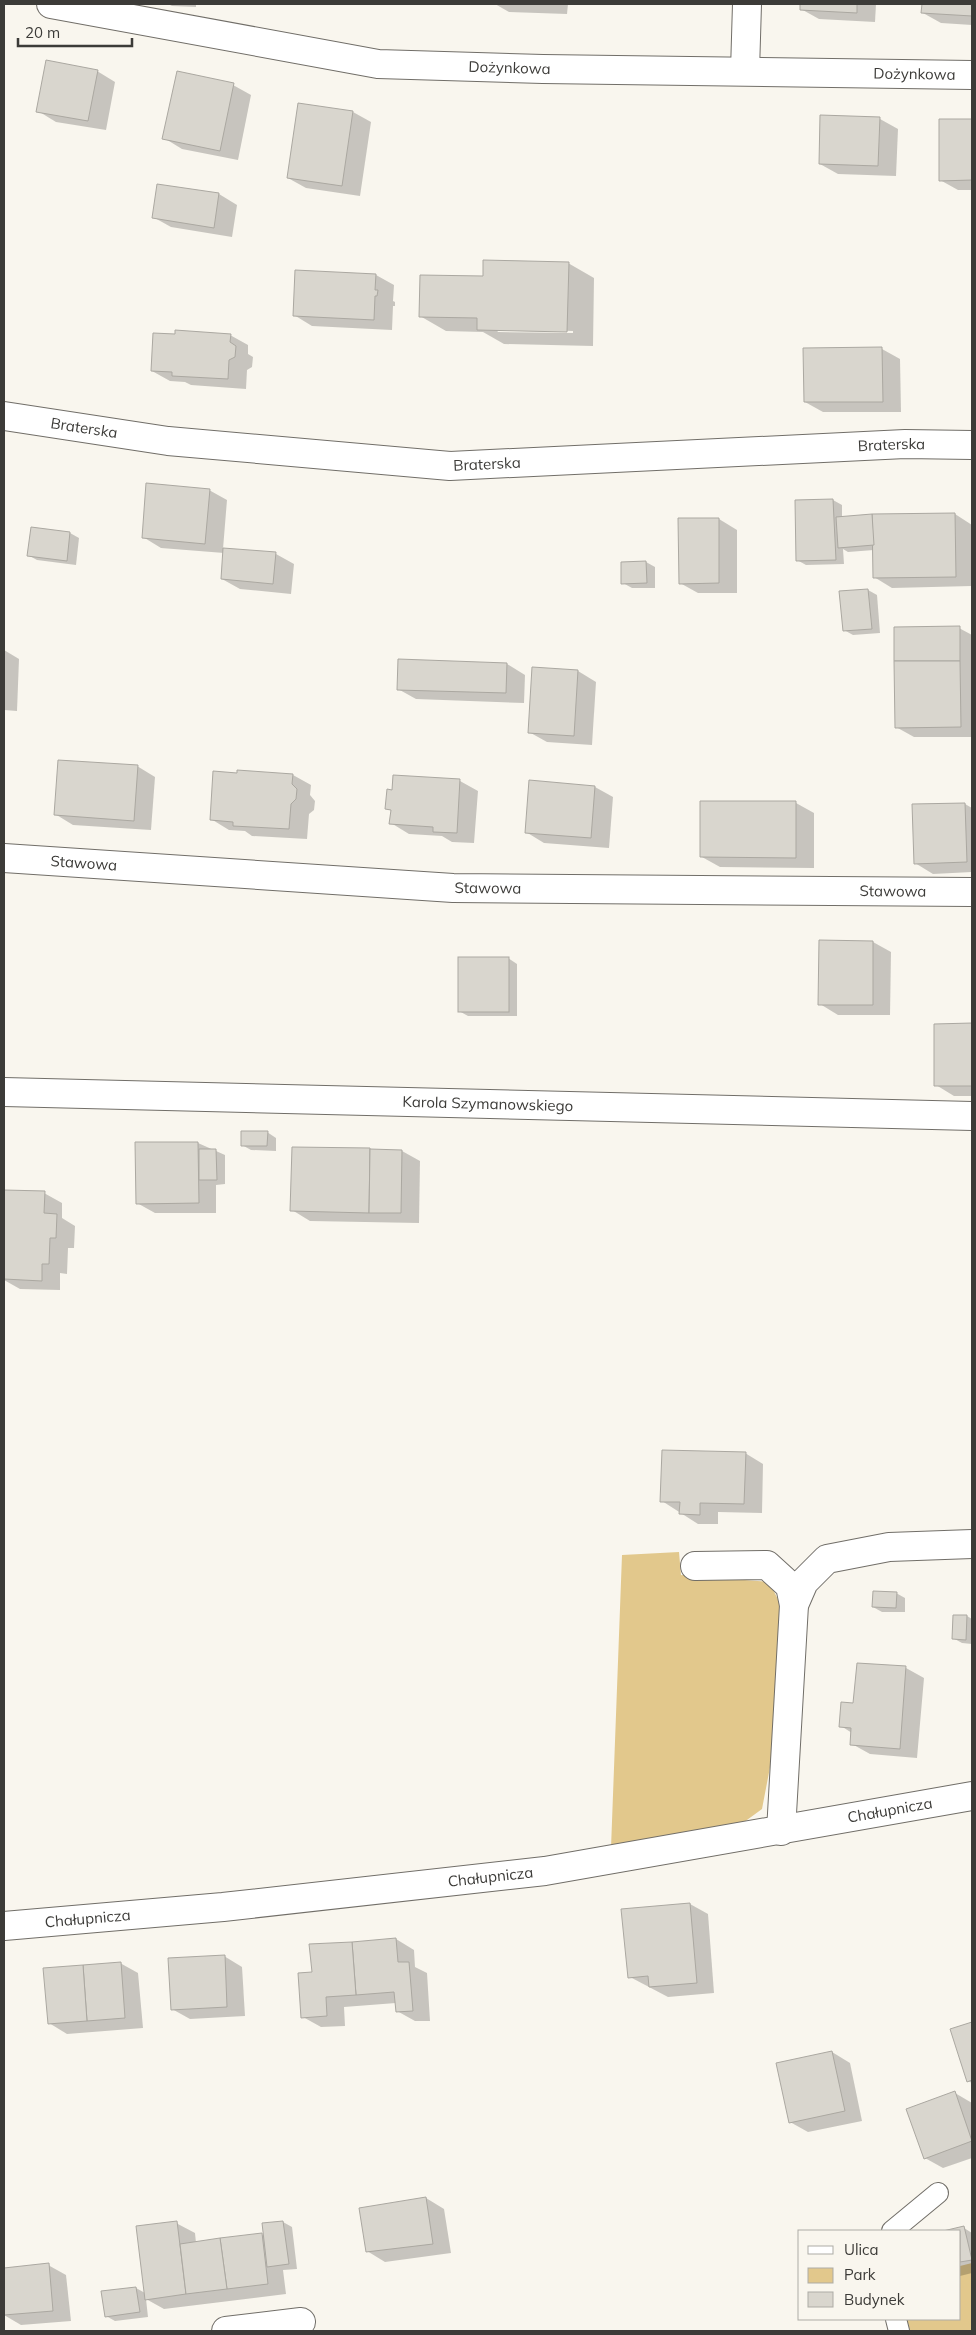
<svg xmlns="http://www.w3.org/2000/svg" width="976" height="2335" font-family="Mulish,sans-serif">
  <style>
    .green { fill: #e2c88c }
    .shadow { fill: #0003; fill-rule: evenodd }
    .building { fill: #d9d6ce; stroke: #aba8a1 }
    .lines { fill: none; stroke-linecap: round; stroke-linejoin: round }
    .lane-casing { stroke: #716e68; stroke-width: 22 }
    .street-casing { stroke: #716e68; stroke-width: 30 }
    .lane { stroke: #fff; stroke-width: 20 }
    .street { stroke: #fff; stroke-width: 28 }
    .labels { text-anchor: middle; stroke-width: 4; stroke-linejoin: round; paint-order: stroke }
    .street-label { font-size: 15px; fill: #3c3b38; stroke: #f9f6ee }
  </style>
  <rect width="100%" height="100%" fill="#f9f6ee"/>
  <g class="green">
    <path d="M679 1552 681 1575 769 1582 782 1607 771 1762 762 1809 736 1828 611 1848 622 1555Z"/>
    <path d="M972 2263V2331H910L907 2319H960V2266Z"/>
  </g>
  <g class="shadow">
    <path d="M168 4H196V7L172 6Z"/>
    <path d="M495 4H568L567 14 509 12Z"/>
    <path d="M802 4H876L875 22 819 19 801 9Z"/>
    <path d="M923 4H972V25L941 23 923 13Z"/>
    <path d="M97 71 115 82 106 130 56 122 38 111Z"/>
    <path d="M233 85 251 95 238 160 182 149 164 138Z"/>
    <path d="M353 112 371 122 360 196 306 188 288 178Z"/>
    <path d="M880 119 898 129 896 176 838 174 820 164Z"/>
    <path d="M940 120H972V190H958L940 180Z"/>
    <path d="M158 185 219 194 237 205 232 237 171 227 153 217Z"/>
    <path d="M568 263 594 278 593 346 504 344 483 332 446 331 420 316 484 278ZM496 329 573 331V333L498 332Z"/>
    <path d="M376 275 394 285 393 301 395 302V306H393L392 330 312 326 294 315Z"/>
    <path d="M230 335 248 345V354L253 357 252 367 247 370 246 389 191 385 185 382 170 381 152 371Z"/>
    <path d="M805 349H882L900 359 901 412H823L805 402Z"/>
    <path d="M209 490 227 500 223 549 276 554 294 564 291 594 240 589 222 579 224 553 161 548 143 537Z"/>
    <path d="M833 500 842 505V518L955 514 972 525V586L892 588 874 577V550L848 552 843 549 844 564 806 565 797 560Z"/>
    <path d="M719 519 737 530V593H698L680 583Z"/>
    <path d="M32 528 70 533 79 538 76 565 37 560 28 555Z"/>
    <path d="M646 562 655 567V588H632L623 583 622 563Z"/>
    <path d="M868 590 877 595 880 633 853 635 844 630Z"/>
    <path d="M959 628 972 635V737H914L896 727Z"/>
    <path d="M4 650 19 659 17 711 4 710Z"/>
    <path d="M507 664 525 675 524 703 416 699 398 689Z"/>
    <path d="M578 671 596 682 592 745 547 742 529 732Z"/>
    <path d="M137 766 155 777 151 830 73 825 55 814Z"/>
    <path d="M293 775 311 785 310 795 315 801 314 810 309 814 307 839 252 836 245 831 229 830 211 819Z"/>
    <path d="M394 776 460 781 478 791 474 843 452 842 442 836 409 834 391 823 392 811 387 808 393 791Z"/>
    <path d="M530 782 595 787 613 797 609 848 544 843 526 832Z"/>
    <path d="M796 803 814 813V868L720 867 702 857Z"/>
    <path d="M965 804 972 808V872L933 874 915 863Z"/>
    <path d="M873 942 891 952 890 1015H838L820 1004Z"/>
    <path d="M508 958 517 964V1016H468L459 1011Z"/>
    <path d="M936 1025H972V1096H954L936 1085Z"/>
    <path d="M267 1132 276 1138V1151L251 1150 242 1145Z"/>
    <path d="M198 1143 225 1155V1184L216 1185V1213H155L137 1203Z"/>
    <path d="M293 1148 402 1151 420 1161 419 1223 310 1221 292 1210Z"/>
    <path d="M5 1191 44 1193 62 1203V1218L75 1226 74 1248H68L67 1274 60 1273V1290L20 1289 4 1280Z"/>
    <path d="M745 1453 763 1464 762 1513 718 1512V1524H698L662 1501Z"/>
    <path d="M896 1593 905 1598V1612H882L873 1607Z"/>
    <path d="M954 1616H967L972 1619V1644L962 1643 953 1638Z"/>
    <path d="M906 1668 924 1678 917 1758 870 1754 852 1744V1733L841 1726 854 1704Z"/>
    <path d="M690 1904 708 1914 714 1993 668 1997 630 1977Z"/>
    <path d="M396 1939 414 1950 415 1967 427 1973 430 2021H415L397 2011 396 2003 344 2007 345 2026 321 2027 303 2017 313 1974Z"/>
    <path d="M224 1956 242 1967 245 2016 190 2019 172 2009Z"/>
    <path d="M120 1963 138 1973 143 2028 67 2034 49 2023Z"/>
    <path d="M972 2023V2083L968 2081 952 2030Z"/>
    <path d="M832 2052 850 2063 862 2121 808 2132 790 2122Z"/>
    <path d="M955 2093 972 2103V2158L943 2168 925 2158Z"/>
    <path d="M426 2198 444 2209 451 2253 385 2262 367 2251Z"/>
    <path d="M283 2222 292 2227 297 2269 283 2270 286 2294 164 2309 146 2299 148 2317 115 2321 106 2316 102 2292 136 2288 145 2293 176 2223 195 2233 196 2243 262 2235 264 2236 263 2224Z"/>
    <path d="M964 2228 972 2233V2273L960 2276V2231H949Z"/>
    <path d="M48 2265 66 2275 71 2321 21 2325 4 2315V2269Z"/>
  </g>
  <g class="building">
    <path d="M800 4H857V13L800 10Z"/>
    <path d="M922 4H972V16L921 13Z"/>
    <path d="M46 60 98 70 88 121 36 112Z"/>
    <path d="M177 71 234 83 220 151 162 139Z"/>
    <path d="M298 103 353 111 342 186 287 178Z"/>
    <path d="M820 115 880 117 878 166 819 164Z"/>
    <path d="M939 119H972V180L939 181Z"/>
    <path d="M157 184 219 193 214 228 152 218Z"/>
    <path d="M483 260 569 262 567 332 477 330V318L419 317 420 275 483 276Z"/>
    <path d="M295 270 376 274 375 290H378L377 296H375L374 320 293 316Z"/>
    <path d="M175 330 231 334 230 342 236 346 235 357 229 360 228 379 172 376V372L151 371 153 333 175 334Z"/>
    <path d="M882 347 883 402H804L803 348Z"/>
    <path d="M146 483 210 489 205 544 142 538Z"/>
    <path d="M833 499 836 560 796 561 795 500Z"/>
    <path d="M955 513 956 577 873 578 872 514Z"/>
    <path d="M872 514 874 545 838 548 836 517Z"/>
    <path d="M678 518H719V583L679 584Z"/>
    <path d="M31 527 70 532 67 561 27 556Z"/>
    <path d="M223 548 276 552 273 584 221 579Z"/>
    <path d="M646 561 647 583 621 584V562Z"/>
    <path d="M868 589 872 629 843 631 839 591Z"/>
    <path d="M960 626V661H894V627Z"/>
    <path d="M398 659 507 663 506 693 397 690Z"/>
    <path d="M894 661H960L961 727 895 728Z"/>
    <path d="M532 667 578 670 574 736 528 733Z"/>
    <path d="M58 760 138 765 134 821 54 815Z"/>
    <path d="M237 770 293 774 292 784 297 789 296 799 291 804 289 829 233 826V822L210 820 213 771 237 773Z"/>
    <path d="M393 775 460 779 457 833 433 832V827L389 824 391 810 385 809 387 789 392 790Z"/>
    <path d="M529 780 595 786 591 838 525 833Z"/>
    <path d="M700 801H796V858L700 857Z"/>
    <path d="M965 803 967 862 914 864 912 804Z"/>
    <path d="M819 940 873 941V1005H818Z"/>
    <rect x="458" y="957" width="51" height="55"/>
    <path d="M972 1023V1086H934V1024Z"/>
    <path d="M241 1131H268L267 1146H241Z"/>
    <path d="M135 1142H198L199 1203 136 1204Z"/>
    <path d="M292 1147 370 1148 369 1213 290 1211Z"/>
    <path d="M199 1149H216L217 1180H199Z"/>
    <path d="M370 1149 402 1150 401 1213H369Z"/>
    <path d="M4 1190 45 1191 44 1213 57 1214 56 1238H50L49 1264H42V1281L4 1279Z"/>
    <path d="M662 1450 746 1452 744 1504 700 1503V1515L679 1514 680 1502H660Z"/>
    <path d="M873 1591 897 1592 896 1608 872 1607Z"/>
    <path d="M953 1615H967L966 1640 952 1639Z"/>
    <path d="M857 1663 906 1666 900 1749 850 1745 851 1728 839 1727 841 1702 853 1703Z"/>
    <path d="M690 1903 697 1983 649 1987 648 1976 628 1978 621 1909Z"/>
    <path d="M396 1938 398 1962H409L413 2011 396 2012 394 1992 356 1995 352 1942Z"/>
    <path d="M352 1942 356 1995 326 1997 327 2016 301 2018 298 1973 312 1972 309 1944Z"/>
    <path d="M225 1955 227 2007 171 2010 168 1958Z"/>
    <path d="M121 1962 125 2018 87 2021 83 1965Z"/>
    <path d="M83 1965 87 2021 48 2024 43 1968Z"/>
    <path d="M972 2022V2080L967 2082 950 2029Z"/>
    <path d="M832 2051 845 2111 789 2123 776 2063Z"/>
    <path d="M955 2091 972 2141 924 2159 906 2109Z"/>
    <path d="M426 2197 433 2244 366 2252 359 2208Z"/>
    <path d="M177 2221 186 2294 145 2300 136 2226Z"/>
    <path d="M283 2221 289 2264 267 2267 262 2223Z"/>
    <path d="M964 2226 972 2260 960 2262V2231H943Z"/>
    <path d="M262 2233 268 2284 227 2289 220 2238Z"/>
    <path d="M220 2238 227 2289 186 2294 180 2244Z"/>
    <path d="M49 2263 53 2311 4 2315V2268Z"/>
    <path d="M136 2287 140 2312 105 2317 101 2291Z"/>
  </g>
  <g class="lines">
    <g class="lane-casing">
      <g id="lane">
        <path d="M892 2231 938 2193"/>
        <path d="M896 2319 899 2331"/>
      </g>
    </g>
    <g class="street-casing">
      <g id="street">
        <path id="s1" d="M51 4 378 64 543 69 972 75"/>
        <path d="M745 71 747 4"/>
        <path id="s2" d="M4 416 168 441 450 466 905 444 972 445"/>
        <path id="s3" d="M4 858 453 888 972 892"/>
        <path id="s4" d="M4 1092 972 1116"/>
        <path d="M695 1566 767 1565 790 1586 794 1605"/>
        <path d="M781 1831 794 1605 804 1582 827 1559 889 1547 972 1544"/>
        <path id="s5" d="M4 1926 223 1907 545 1871 972 1796"/>
        <path d="M226 2331 301 2322"/>
      </g>
    </g>
    <use href="#lane" class="lane"/>
    <use href="#street" class="street"/>
  </g>
  <g class="labels">
    <g class="street-label">
      <text dy="5" stroke="none"><textPath href="#s1" startOffset="464">Dożynkowa</textPath></text>
      <text dy="5" stroke="none"><textPath href="#s1" startOffset="869">Dożynkowa</textPath></text>
      <text dy="5" stroke="none"><textPath href="#s2" startOffset="81">Braterska</textPath></text>
      <text dy="5" stroke="none"><textPath href="#s2" startOffset="891">Braterska</textPath></text>
      <text dy="5" stroke="none"><textPath href="#s2" startOffset="486">Braterska</textPath></text>
      <text dy="5" stroke="none"><textPath href="#s3" startOffset="80">Stawowa</textPath></text>
      <text dy="5" stroke="none"><textPath href="#s3" startOffset="485">Stawowa</textPath></text>
      <text dy="5" stroke="none"><textPath href="#s3" startOffset="890">Stawowa</textPath></text>
      <text dy="5" stroke="none"><textPath href="#s4" startOffset="484">Karola Szymanowskiego</textPath></text>
      <text dy="5" stroke="none"><textPath href="#s5" startOffset="894">Chałupnicza</textPath></text>
      <text dy="5" stroke="none"><textPath href="#s5" startOffset="489">Chałupnicza</textPath></text>
      <text dy="5" stroke="none"><textPath href="#s5" startOffset="84">Chałupnicza</textPath></text>
    </g>
  </g>
  <rect width="976" height="2335" fill="none" stroke="#3c3b38" stroke-width="10"/>
  <rect x="798" y="2230" width="162" height="90" fill="#f9f6ee" stroke="#adaba5"/>
  <rect x="808" y="2246" width="25" height="8" fill="#ffffff" stroke="#adaba5"/>
  <text x="844" y="2255" font-size="15" fill="#3c3b38">Ulica</text>
  <rect x="808" y="2268" width="25" height="15" fill="#e2c88c" stroke="#adaba5"/>
  <text x="844" y="2280" font-size="15" fill="#3c3b38">Park</text>
  <rect x="808" y="2292" width="25" height="15" fill="#d9d6ce" stroke="#adaba5"/>
  <text x="844" y="2305" font-size="15" fill="#3c3b38">Budynek</text>
  <path d="M18 38v8h114v-8" fill="none" stroke="#3c3b38" stroke-width="2.5"/>
  <text x="25" y="38" font-size="15" fill="#3c3b38" stroke="#f9f6ee" stroke-width="4" paint-order="stroke">20 m</text>
</svg>
